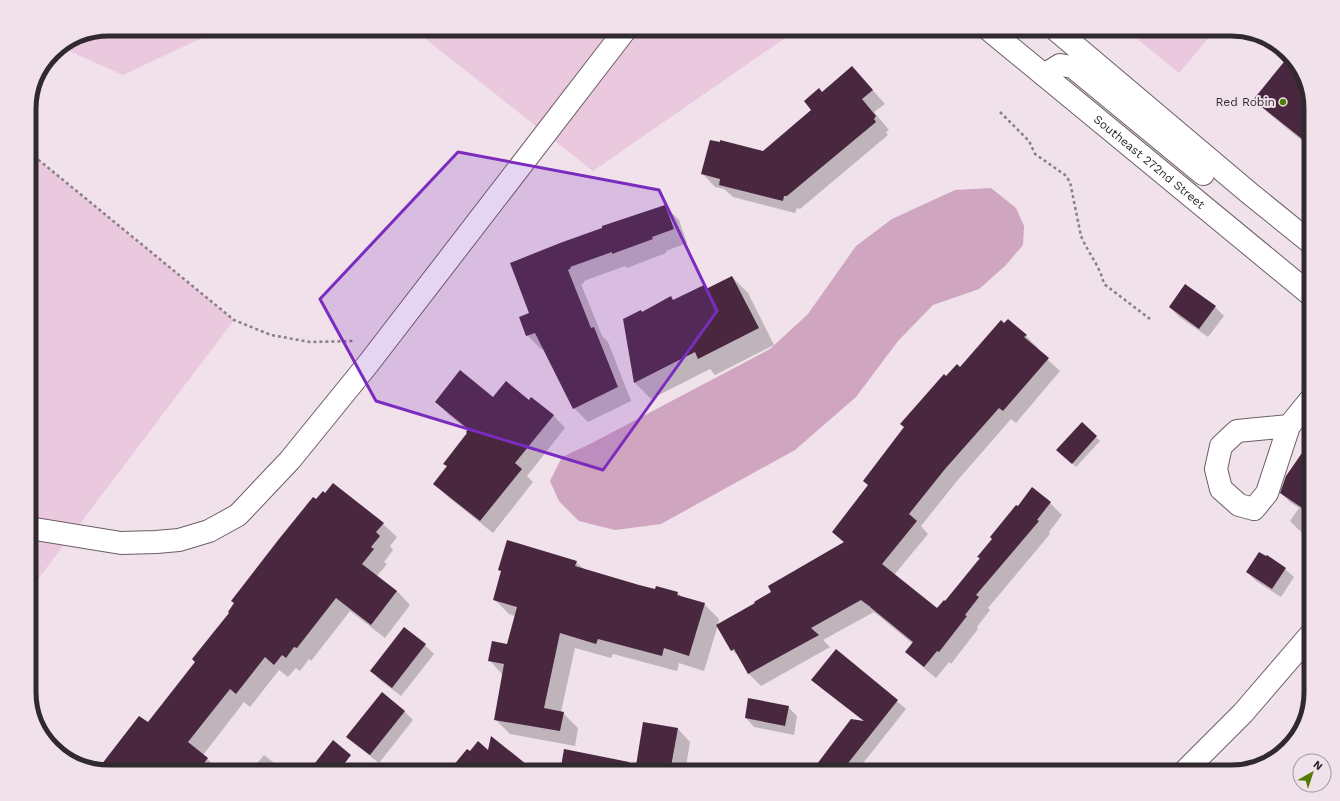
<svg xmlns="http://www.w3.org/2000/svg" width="1340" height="801" font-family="'Work Sans',sans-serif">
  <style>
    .green { fill: #eac8de }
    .water { fill: #cfa5c0 }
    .shadow { fill: #0003 }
    .building { fill: #49283f }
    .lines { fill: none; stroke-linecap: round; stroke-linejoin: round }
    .minor-casing { stroke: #6b5e66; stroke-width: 24 }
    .major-casing { stroke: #6b5e66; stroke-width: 24 }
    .path { stroke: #897f86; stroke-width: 2.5; stroke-dasharray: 3 3; stroke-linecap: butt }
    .minor { stroke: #fff; stroke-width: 22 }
    .major { stroke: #fff; stroke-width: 22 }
    .marked { fill: #7b2cbf; fill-opacity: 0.2; stroke: #7b2cbf; stroke-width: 3; stroke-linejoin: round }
    .poi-dot { fill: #517c00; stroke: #f0e1ea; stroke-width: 1.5 }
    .labels { text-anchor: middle; stroke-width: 4; stroke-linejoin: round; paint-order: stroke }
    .poi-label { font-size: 12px; fill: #302a2e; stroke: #f0e1ea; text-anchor: end }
    .street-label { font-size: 12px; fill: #302a2e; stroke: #f0e1ea }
    .rim { fill: none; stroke: #302a2e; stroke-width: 5 }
  </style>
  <rect width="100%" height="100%" fill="#f0e1ea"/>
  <g class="green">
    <path d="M109 29H221L123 75 60 47 79 35Z"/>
    <path d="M413 29H798L593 171Z"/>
    <path d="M1125 29H1216L1179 73Z"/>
    <path d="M29 152 234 320 29 591Z"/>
  </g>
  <path class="water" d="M991 188 1016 208 1024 226 1023 245 1005 266 979 289 933 305 898 341 856 397 795 450 661 524 615 530 579 521 559 501 550 481 562 457 592 443 770 349 808 314 856 246 892 219 955 190Z"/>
  <g class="shadow">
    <path d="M1289 57 1300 69 1311 104V148L1267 112 1255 100Z"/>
    <path d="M852 67 885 104 874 112 889 130 886 132 888 135 800 209 797 208 795 213 733 197 724 189 715 187 703 174 763 152 812 110 822 93Z"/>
    <path d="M665 206 679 220 687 243 666 251V253L627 268 625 266 584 281V283L581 284 602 336 608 342 631 401 588 422 574 408 544 349H541L527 335 531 313 511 263Z"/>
    <path d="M732 277 748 293 774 345 715 375 710 369 651 399 635 383 641 311 642 312 671 298 674 301 704 286 707 290Z"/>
    <path d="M1170 307H1215L1224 316 1208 337 1178 316Z"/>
    <path d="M1004 324 1026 336 1038 348 1036 349 1060 371 1016 423 1011 419 957 481 921 526 928 534 894 575 937 610 946 603 981 559 978 557 1050 503 1062 515 1049 532 1050 534 988 608 990 610 977 627 978 629 951 664 949 662 936 678 919 664 907 652 913 644 874 612 823 640 830 647 761 686 749 674 741 659 732 650 718 625 704 671 679 663 677 671 613 654 611 658 575 648 561 712 563 713 578 728 575 746 510 734 495 719 503 675 489 660 508 646 515 616 509 614 494 599 502 572 499 570 576 562 585 570 656 590 657 587 678 593 682 598 704 604 719 619 718 625 756 604 844 543 833 532 869 485 946 377 961 368Z"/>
    <path d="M493 398 529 402 553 415 565 428 527 476 533 482 493 533 447 496 434 483 448 467 468 433V430L449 415 436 402Z"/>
    <path d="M1082 424 1100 441 1076 467 1058 450Z"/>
    <path d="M1311 466V538L1299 530 1290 521 1299 508 1290 502 1281 493Z"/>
    <path d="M383 524 397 537 390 546 393 550 384 562 387 564 377 576 397 591 410 605 385 638 350 611 311 661 309 659 300 671 296 668 288 677 279 670 250 707 244 702 203 755 221 772H110L148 724Z"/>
    <path d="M1285 569 1294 577 1281 597 1256 581 1247 572Z"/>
    <path d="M425 645 434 654 401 696 380 680 371 671Z"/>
    <path d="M836 650 906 709 856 772H812L865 722 821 688 813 680Z"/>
    <path d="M788 707 797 716 794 735 754 727 746 718Z"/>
    <path d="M404 711 413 720 379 763 356 745 348 737Z"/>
    <path d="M678 729 690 742 685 772H561L565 750 637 764Z"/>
    <path d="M470 752 535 772H440L446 765 451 769Z"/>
    <path d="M264 755 286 772H250Z"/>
  </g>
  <g class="building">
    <path d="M1288 57 1300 69 1311 104V146L1253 100Z"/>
    <path d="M852 66 873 90 862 99 876 116 874 119 876 122 787 196H784L783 201 719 185 720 179 701 174 710 140 720 142V140L763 151 811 110 804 101 819 88 822 92Z"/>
    <path d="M665 205 674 229 652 237 653 239 612 254V252L570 267 571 268 568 270 591 328 594 327 618 387 573 409 535 333 526 336 519 317 529 313 510 263 560 243 602 228V226Z"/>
    <path d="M732 276 759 328 698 359 695 352 634 383 623 319 641 310 642 312 671 296 673 300 704 285 706 289Z"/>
    <path d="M1185 284 1216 306 1199 329 1169 307Z"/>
    <path d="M1008 319 1027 335 1024 337 1049 358 1003 411 999 408 945 469 909 514 917 521 882 564 937 608 944 600 945 601 980 558 977 557 992 539 990 537 1016 505 1018 506 1032 487 1051 502 1037 520 1039 521 976 595 979 597 965 615 967 616 939 652 937 651 924 667 905 652 913 642 870 607V606H869L861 600 811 628 819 635 748 674 734 649 731 651 716 625 755 603 754 602 771 592 768 586 844 542 832 532 868 485 863 481 904 427 900 424 944 374 946 376 957 364 960 367 1001 320 1004 323Z"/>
    <path d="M460 370 493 397 506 381 529 400 531 397 554 415 515 463 522 469 480 521 433 484 447 466 443 464 467 433 466 432 468 429 435 402Z"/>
    <path d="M1082 422 1097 436 1072 464 1056 450Z"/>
    <path d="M1311 440V514L1280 493 1286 476Z"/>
    <path d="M333 483 384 523 376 532 380 536 371 547 374 549 362 564 397 591 371 625 336 598 297 648 294 647 286 658 282 655 274 665 265 657 236 694 230 689 188 742 208 758 197 772H109L98 769 139 716 148 722 195 662 192 659 229 613 228 612 234 603 231 601 279 539 313 497 316 499 323 491 325 493Z"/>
    <path d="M507 540 577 561 575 566 639 585 655 589 656 586 678 592 677 595 705 603 689 656 664 648 662 656 598 639 596 644 560 633 544 708 564 712 560 731 494 720 504 664 488 661 492 641 507 644 517 607 493 600 501 571 498 570Z"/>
    <path d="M1259 552 1266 556 1267 555 1286 568 1272 589 1246 572Z"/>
    <path d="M404 627 426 644 392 688 370 671Z"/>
    <path d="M836 649 898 700 841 772H811L851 719 864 721 811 680Z"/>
    <path d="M382 692 405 711 370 755 346 737Z"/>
    <path d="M748 698 789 706 785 726 745 718Z"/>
    <path d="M643 722 678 728 670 772H635Z"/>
    <path d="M491 736 536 772H448L467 749 470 751 478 741 488 750Z"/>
    <path d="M333 740 351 755 338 772H308Z"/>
    <path d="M564 749 629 762 628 772H560Z"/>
  </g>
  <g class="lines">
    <g class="minor-casing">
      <g id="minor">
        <path d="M1289 426 1237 431 1221 446 1216 469 1221 489 1239 505 1254 509 1267 493 1289 426 1311 399"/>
        <path d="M29 528 121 543 156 542 179 540 209 531 238 515 290 460 368 364 626 29"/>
        <path d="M1184 772 1243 713 1311 634"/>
      </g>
    </g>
    <g class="major-casing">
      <g id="major">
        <path id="s1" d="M988 29 1311 295"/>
        <path d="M1055 29 1248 192 1311 243"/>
        <path d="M1044 75 1060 65 1073 67 1203 174"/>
      </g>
    </g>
    <g class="path">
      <path d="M1000 112 1029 141 1035 154 1065 175 1070 182 1081 236C1088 253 1100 266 1104 284L1150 319"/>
      <path d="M29 152 234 320 271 335 310 342 355 341"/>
    </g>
    <use href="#minor" class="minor"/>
    <use href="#major" class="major"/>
  </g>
  <path class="marked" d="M458 152 659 190 717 311 603 470 376 401 320 299Z"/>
  <circle class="poi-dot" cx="1283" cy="102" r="4"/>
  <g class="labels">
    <g class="poi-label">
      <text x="1275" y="106">Red Robin</text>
    </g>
    <g class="street-label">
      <text dy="4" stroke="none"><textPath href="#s1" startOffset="209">Southeast 272nd Street</textPath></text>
    </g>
  </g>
  <path d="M0 0H1340V801H0ZM109 36H1231A73 73 0 0 1 1304 109V692A73 73 0 0 1 1231 765H109A73 73 0 0 1 36 692V109A73 73 0 0 1 109 36Z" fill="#f0e1ea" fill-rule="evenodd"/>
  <path class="rim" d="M109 36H1231A73 73 0 0 1 1304 109V692A73 73 0 0 1 1231 765H109A73 73 0 0 1 36 692V109A73 73 0 0 1 109 36Z"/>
  <g transform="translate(1312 773) rotate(39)"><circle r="19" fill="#f0e1ea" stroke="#a3989f"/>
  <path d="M0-3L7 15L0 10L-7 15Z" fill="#517c00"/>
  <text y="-6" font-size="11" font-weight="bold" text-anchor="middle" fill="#302a2e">N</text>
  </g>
</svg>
